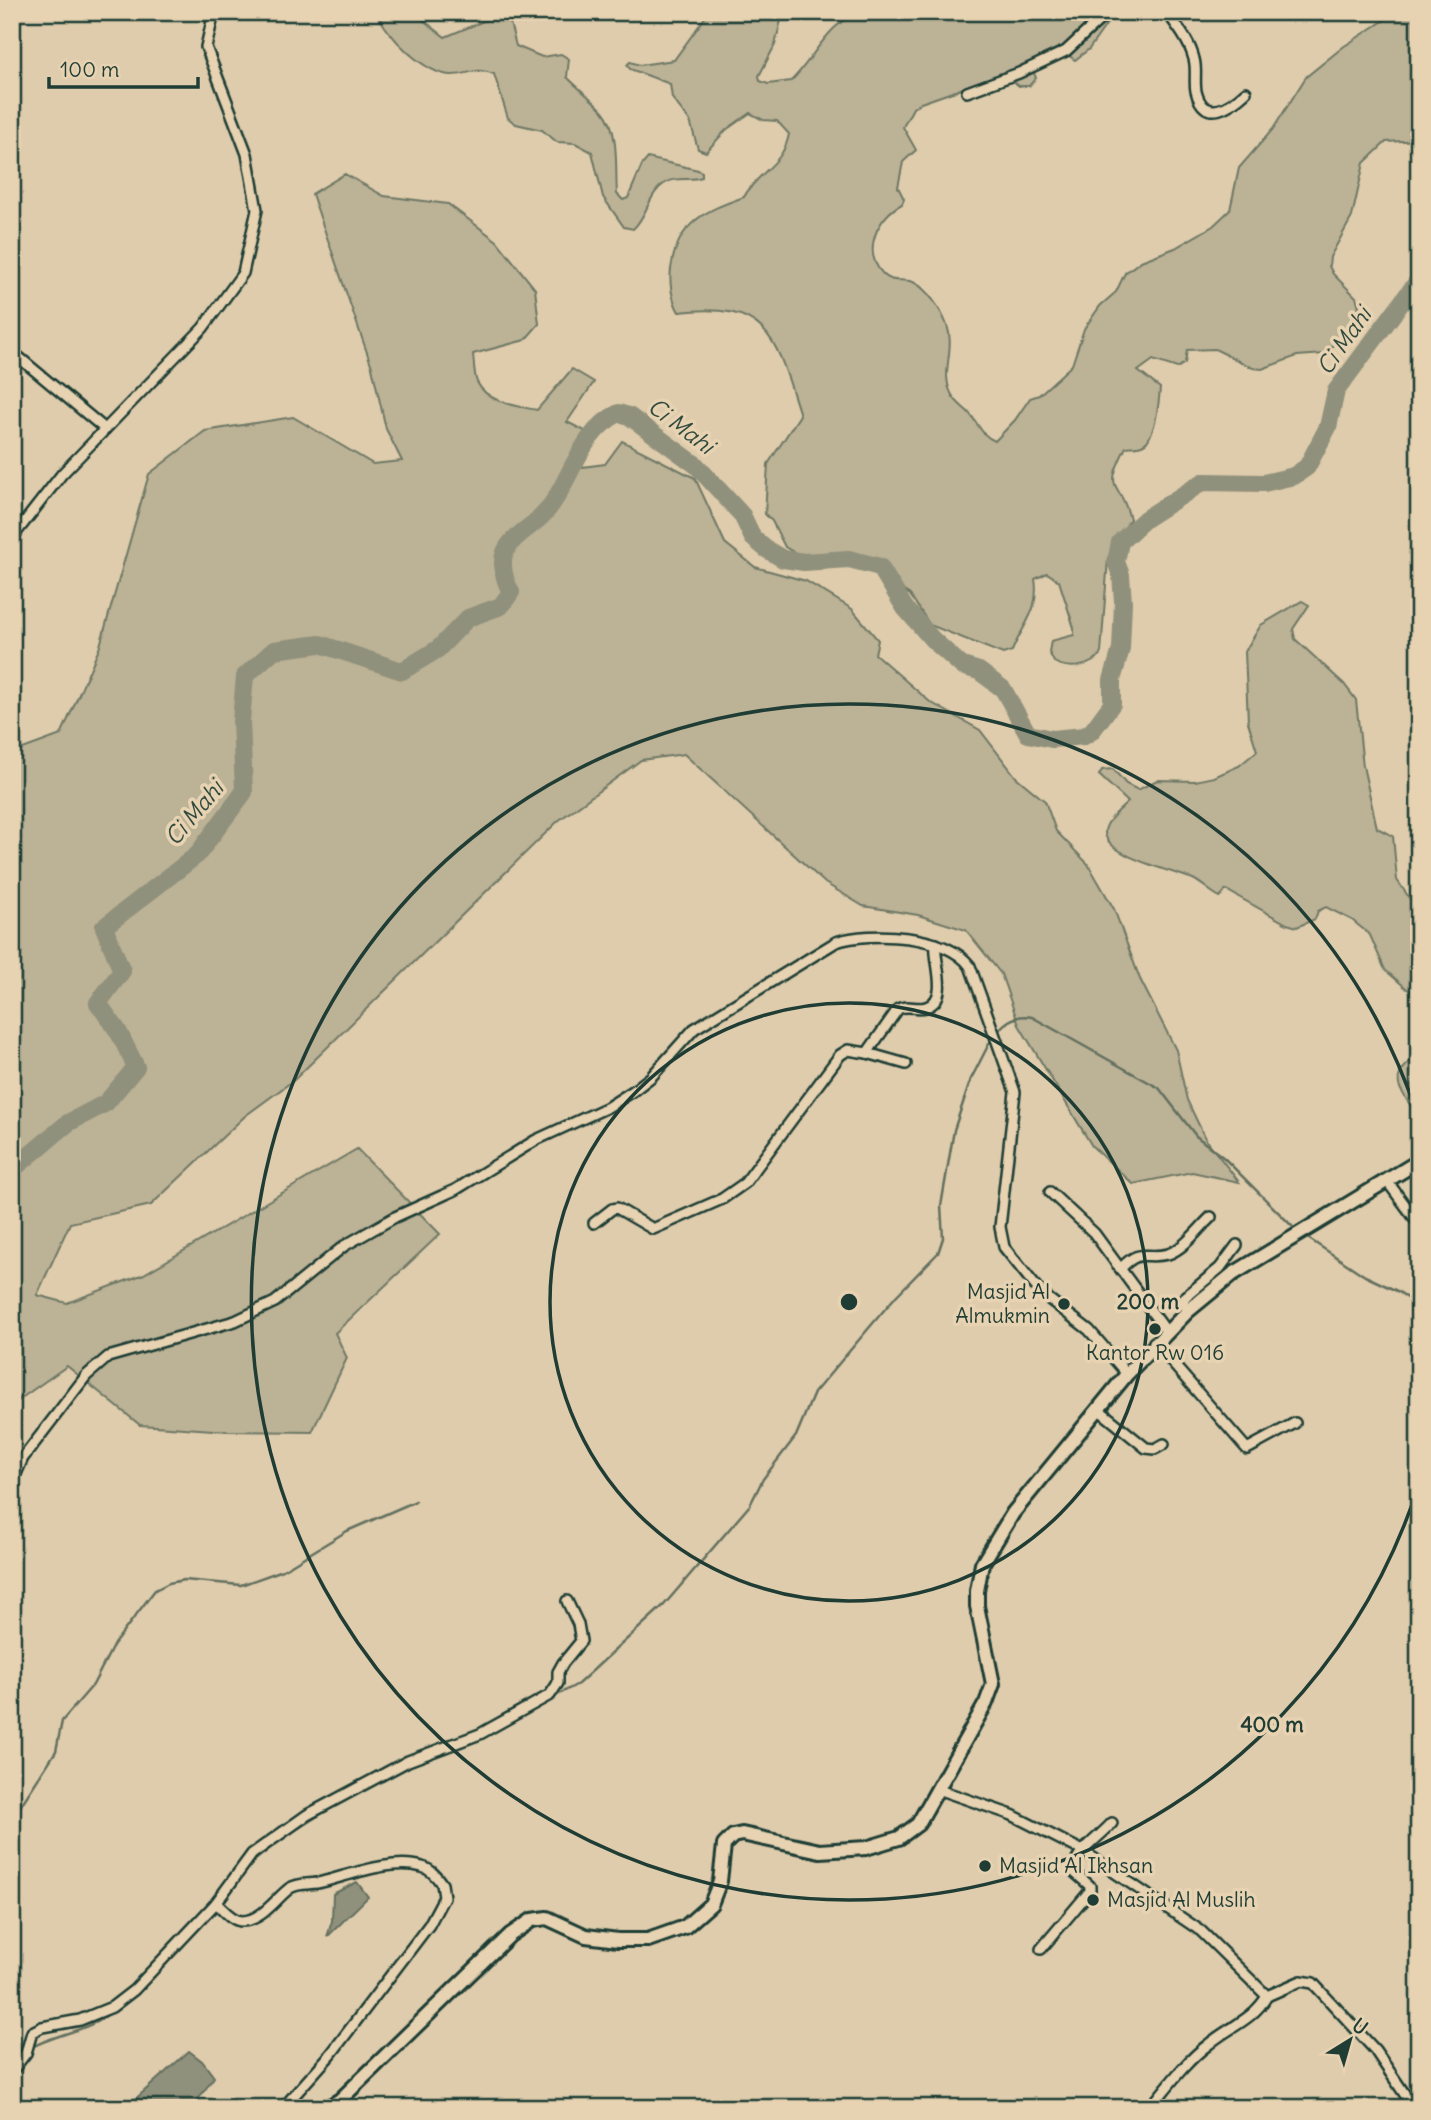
<svg xmlns="http://www.w3.org/2000/svg" width="1431" height="2120" font-family="Delius,sans-serif">
  <style>
    .green { fill: #bcb296; stroke: #6e7865; stroke-width: 2 }
    .water { fill: #90917b; stroke: #636f5f; stroke-width: 2 }
    .lines { fill: none; stroke-linecap: round; stroke-linejoin: round }
    .stream { stroke: #636f5f; stroke-width: 2.5 }
    .river { stroke: #90917b; stroke-width: 18 }
    .street-casing { stroke: #1f3d34; stroke-width: 14 }
    .secondary-casing { stroke: #1f3d34; stroke-width: 18 }
    .street { stroke: #e7d2b1; stroke-width: 9 }
    .secondary { stroke: #e7d2b1; stroke-width: 12 }
    .ring { fill: none; stroke: #1f3d34; stroke-width: 3.5 }
    .poi-dot { fill: #1f3d34; stroke: #e7d2b1; stroke-width: 2.5 }
    .labels { text-anchor: middle; stroke-width: 7; stroke-linejoin: round; paint-order: stroke }
    .poi-label { font-size: 21px; fill: #1f3d34; stroke: #e7d2b1; text-anchor: start }
    .water-label { font-size: 23px; font-style: italic; fill: #304a3f; stroke: #e7d2b1 }
    .centre { fill: #1f3d34; stroke: #e7d2b1; stroke-width: 3.5 }
    .ring-label { font-size: 21px; text-anchor: middle; font-weight: bold; fill: #1f3d34; stroke: #e7d2b1; stroke-width: 7; stroke-linejoin: round; paint-order: stroke }
  </style>
  <rect width="100%" height="100%" fill="#dfccac"/>
  <filter id="ink" filterUnits="userSpaceOnUse"><feTurbulence type="fractalNoise" baseFrequency=".0143" numOctaves="2"/><feDisplacementMap in="SourceGraphic" scale="14" xChannelSelector="R" yChannelSelector="G"/><feConvolveMatrix kernelMatrix="1 2 1 2 8 2 1 2 1" color-interpolation-filters="sRGB"/></filter>
  <g filter="url(#ink)">
    <g class="green">
      <path d="M377 12H419L422 19 445 37 493 17 509 19 516 46 542 57 561 54 569 59 567 77C579 89 592 99 603 111 620 131 615 170 617 194L623 200 628 198 642 165 648 158 698 170 702 172V177C691 181 676 177 667 182 648 192 648 216 633 229L624 227 603 197 592 152 575 143 557 142 542 130 516 124 508 118 494 74C471 66 473 75 452 75 426 75 386 36 377 12Z"/>
      <path d="M709 12H783L775 45 759 76 760 81 768 84 791 81C815 58 828 20 863 12H1046L1051 18 1055 12H1107L1108 22 1089 49 1075 60 1058 48 1042 55 1033 70 1036 78 1029 86H1019L1004 74 921 103 913 108 903 127 916 150 903 162 898 187 904 199 902 204C878 216 861 251 883 274 892 284 902 278 913 282 927 288 941 310 946 323 957 349 939 372 952 395 956 403 965 408 970 414 979 425 982 436 995 441L1015 420 1030 398 1039 395 1072 365 1084 329 1100 306 1116 292 1125 273 1141 261 1175 248 1213 226 1230 210 1239 168 1273 129 1306 77 1343 47 1397 12H1419V140L1386 142 1364 163 1352 217 1330 257 1329 266 1333 274 1356 297 1359 306 1353 323 1325 354 1297 356 1262 369 1253 368 1215 349 1187 350 1185 363 1177 368 1153 360 1138 371 1160 388C1159 402 1156 427 1148 440 1144 447 1134 446 1126 447 1102 494 1120 478 1130 519L1108 558 1101 653C1092 668 1068 670 1054 662L1049 652 1051 641 1074 635V628L1059 581 1047 573 1035 579C1040 611 1023 624 1012 651L1003 654 930 625 910 595 850 555 802 557 785 547 772 521 765 514 768 464 800 415C776 341 771 301 679 312 672 300 669 283 671 269 677 223 704 211 744 197 759 170 783 166 789 134L777 121 763 120 750 113 726 130 706 152 698 149 690 121 672 98 670 84 630 69 627 65 630 62 640 65 674 60Z"/>
      <path d="M345 174 384 196 448 204 497 241 535 289 539 324 525 340 473 354C474 362 474 375 477 382 487 403 517 406 537 410L572 369 594 382 567 422 589 433 582 467 605 464 622 441 695 478 725 543 755 567 806 581 852 609 878 640 875 654 930 702 980 730 1016 777 1045 801 1056 831 1088 864 1114 909 1140 979 1176 1050 1187 1100 1206 1140 1239 1182 1192 1172 1133 1184 1092 1146 1019 1025 1001 974 966 930 918 915 863 906 825 883 684 754 641 760 558 821 294 1080 245 1116 151 1205 70 1223 37 1295 67 1303 144 1274 357 1149 440 1234 335 1333 347 1358 312 1432 228 1431 140 1425 67 1366 20 1399 12 1409V753L61 735 99 649 149 474 205 431 293 417 373 464 402 461 386 429 372 367 312 194Z"/>
      <path d="M1302 601 1309 605 1293 629 1295 639 1344 684 1356 700 1363 766 1377 828 1393 836 1397 880 1419 912V999L1385 970 1370 935 1352 920 1326 907 1318 911 1315 919 1297 927 1287 924 1226 890 1220 897C1210 892 1203 884 1193 879 1173 871 1105 856 1105 832 1105 821 1121 809 1128 802L1099 775 1102 770 1113 769 1126 784 1138 790 1157 780 1195 781 1214 777 1239 766 1257 751 1248 722 1245 651 1261 625Z"/>
      <path d="M1419 1054V1111C1411 1108 1408 1102 1404 1095 1390 1076 1405 1066 1419 1054Z"/>
    </g>
    <g class="water">
      <path d="M357 1882 368 1897 327 1937 332 1921 333 1894Z"/>
      <path d="M189 2051 202 2061 214 2077 192 2108 135 2107 132 2102Z"/>
    </g>
    <g class="lines">
      <g class="stream">
        <path d="M998 1031C1007 1020 1018 1014 1032 1017L1159 1088 1196 1136 1224 1158 1292 1226"/>
        <path d="M1303 1235 1365 1276 1399 1292 1419 1306"/>
        <path d="M552 1698 578 1684 664 1605 750 1505 763 1479 796 1436 814 1393 896 1296 938 1253 943 1238 941 1206 954 1130 971 1079 993 1036"/>
        <path d="M401 1769 483 1738 504 1726"/>
        <path d="M12 1819 56 1751 62 1721 93 1685 114 1644 155 1590 169 1583 184 1580 241 1585 283 1570 347 1531 416 1501"/>
        <path d="M248 1866 281 1839 337 1804"/>
        <path d="M152 1977 200 1926"/>
        <path d="M30 2048C57 2033 90 2031 112 2011"/>
      </g>
      <path class="river" d="M12 1170 68 1123 106 1103 136 1067 118 1031 98 1003 122 971 104 927 197 855 244 792 241 721 245 676 274 650 320 644 402 671 438 649 468 618 501 606 511 592C505 581 501 568 504 555 509 538 530 528 542 516 570 488 577 433 619 413L629 416 696 465 742 515 753 538 766 549 783 559 804 562 849 559 880 567 905 608 932 639 962 666 979 671 1003 689 1028 734 1052 739 1084 736 1092 731 1112 704V680L1121 649 1123 602 1121 575 1116 562 1120 542 1145 519 1203 482 1264 483 1294 476 1307 467 1328 427 1336 391 1419 279"/>
      <g class="street-casing">
        <g id="street">
          <path d="M1167 12C1177 26 1190 42 1194 59 1197 69 1194 81 1196 91 1204 125 1231 106 1246 92"/>
          <path d="M967 92 1019 73 1066 51 1108 12"/>
          <path d="M12 322 13 316"/>
          <path d="M12 348 15 354 105 429"/>
          <path d="M12 538 62 474 203 328 243 273 257 210 247 154 206 47 212 21 209 12"/>
          <path d="M867 1053 906 1064"/>
          <path d="M1387 1181 1419 1224"/>
          <path d="M1050 1192 1094 1233 1166 1331"/>
          <path d="M594 1223 612 1209 617 1208 653 1229 722 1199 745 1183 840 1055 848 1050 867 1053 898 1009C908 1004 916 1010 926 1007 951 999 933 961 936 944"/>
          <path d="M1121 1268C1142 1247 1144 1260 1168 1254 1184 1249 1199 1228 1211 1217"/>
          <path d="M1188 1311 1184 1306V1298L1220 1268 1237 1245"/>
          <path d="M1154 1342 1247 1449 1295 1423"/>
          <path d="M1098 1409 1146 1448 1155 1449 1164 1444"/>
          <path d="M12 1483 23 1458 86 1376 108 1357 235 1321 275 1302 344 1246 395 1217 455 1190 536 1140 608 1107 633 1091 651 1077 694 1029 836 942C871 931 946 934 970 966L1015 1092 1000 1227 1004 1247 1041 1293 1089 1330 1127 1374"/>
          <path d="M937 1789 1012 1815 1083 1851 1201 1931 1267 1996 1301 1981 1313 1983 1375 2050 1414 2108"/>
          <path d="M216 1903C223 1909 232 1921 242 1921 262 1921 276 1898 290 1888 299 1882 312 1885 322 1882 350 1875 393 1858 422 1867 431 1869 437 1877 442 1884L444 1897 429 1925 331 2054 283 2108"/>
          <path d="M1041 1949 1090 1891V1886L1073 1871C1076 1851 1100 1837 1112 1823"/>
          <path d="M12 2071 26 2053 32 2032 42 2027 80 2020 112 2007 134 1990 216 1903 252 1854 307 1815 408 1761 480 1734 550 1695 558 1683V1672L563 1663 581 1641 578 1624 567 1601"/>
          <path d="M1150 2108C1168 2086 1186 2061 1209 2044 1229 2027 1253 2020 1267 1996"/>
        </g>
      </g>
      <g class="secondary-casing">
        <path id="secondary" d="M327 2108 340 2100 510 1935 532 1920 547 1918 586 1936 618 1940H648L685 1927 711 1904 720 1881 724 1845 733 1836 742 1834 820 1851 866 1848 899 1838 918 1824 986 1703 993 1684 977 1606V1591L982 1564 1013 1513 1127 1374 1188 1311 1233 1274 1419 1161"/>
      </g>
      <use href="#street" class="street"/>
      <use href="#secondary" class="secondary"/>
    </g>
  </g>
  <g class="ring">
    <circle cx="849" cy="1302" r="299"/>
    <path d="M1418 1487A598 598 0 1 1 1418 1117"/>
  </g>
  <g class="poi-dot">
    <circle cx="1064" cy="1304" r="7"/>
    <circle cx="1155" cy="1329" r="7"/>
    <circle cx="985" cy="1866" r="7"/>
    <circle cx="1093" cy="1900" r="7"/>
  </g>
  <g class="labels">
    <g class="poi-label">
      <text x="1050" y="1299" text-anchor="end">Masjid Al<tspan x="1050" dy="24">Almukmin</tspan></text>
      <text x="1155" y="1360" text-anchor="middle">Kantor Rw 016</text>
      <text x="999" y="1873">Masjid Al Ikhsan</text>
      <text x="1107" y="1907">Masjid Al Muslih</text>
    </g>
    <g class="water-label">
      <text transform="translate(1344 341) rotate(-55)" y="8">Ci Mahi</text>
      <text transform="translate(681 426) rotate(37)" y="8">Ci Mahi</text>
      <text transform="translate(194 813) rotate(-50)" y="8">Ci Mahi</text>
    </g>
  </g>
  <circle cx="849" cy="1302" r="10" class="centre"/>
  <g class="ring-label">
    <text x="1148" y="1309">200 m</text>
    <text x="1272" y="1732">400 m</text>
  </g>
  <rect width="1431" height="2120" fill="none" stroke="#e7d2b1" stroke-width="42"/>
  <rect x="21" y="21" width="1389" height="2078" fill="none" stroke="#1f3d34" stroke-width="2.5" filter="url(#ink)"/>
  <g transform="translate(1350 2040) rotate(37)" stroke="#e7d2b1" stroke-width="5" paint-order="stroke">
  <path d="M0-5L12 26L0 18L-12 26Z" fill="#1f3d34"/>
  <text y="-10" font-size="19" font-weight="bold" text-anchor="middle" fill="#1f3d34">U</text>
  </g>
  <path d="M49 77v10h149v-10" fill="none" stroke="#1f3d34" stroke-width="3.5"/>
  <text x="60" y="77" font-size="21" fill="#1f3d34" stroke="#e7d2b1" stroke-width="5" paint-order="stroke">100 m</text>
</svg>
